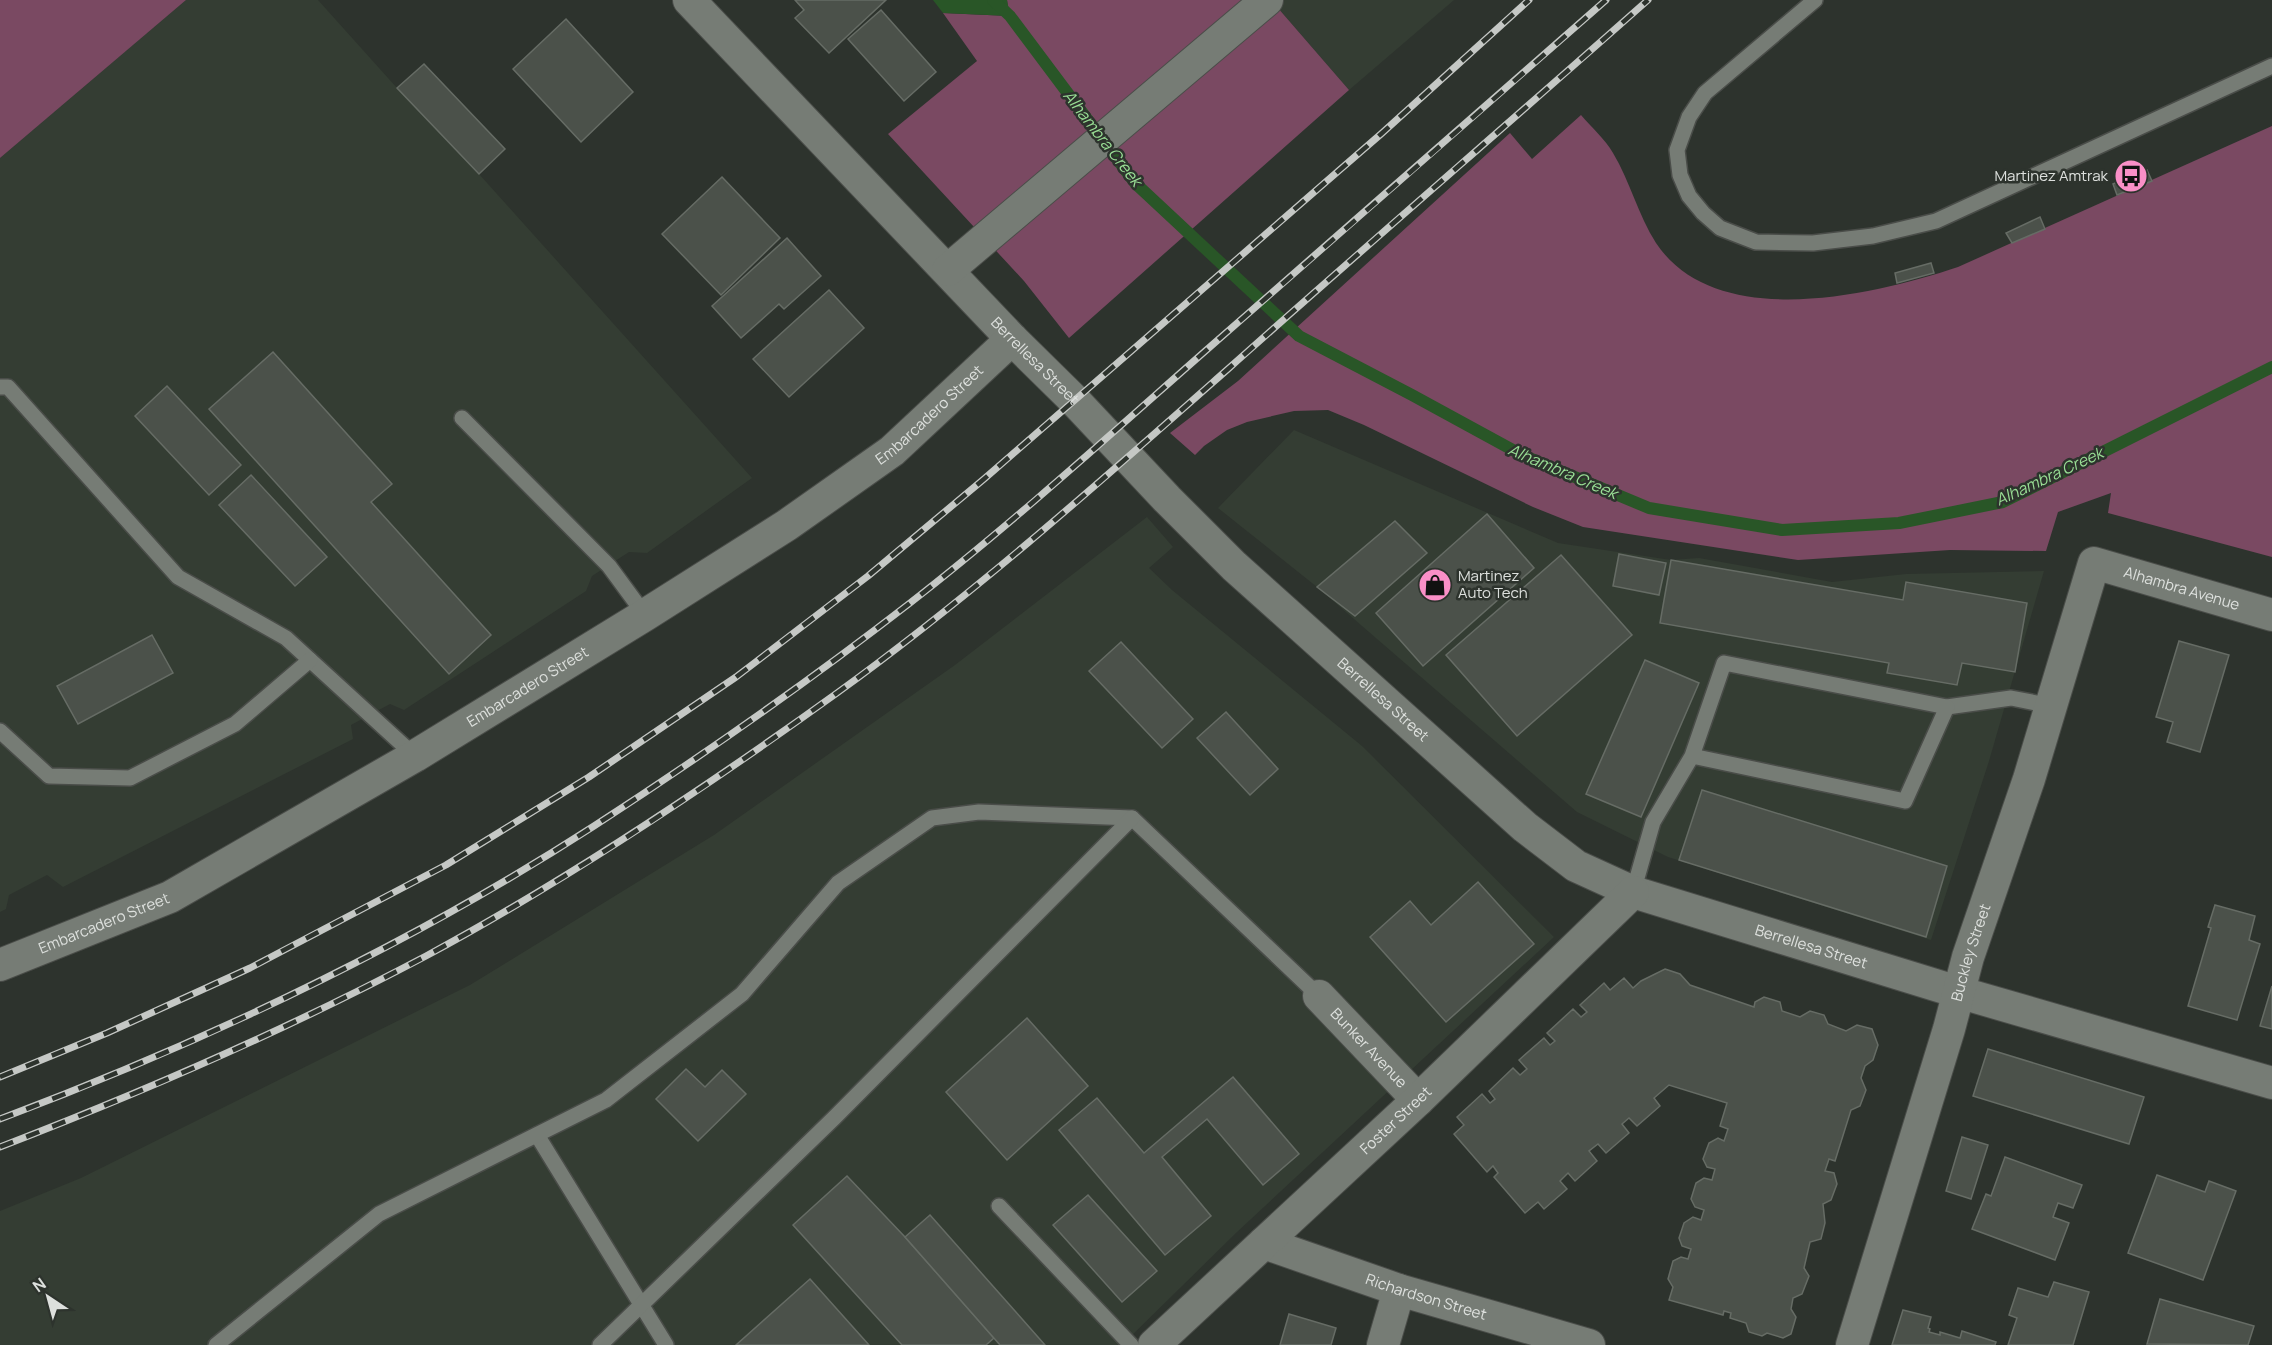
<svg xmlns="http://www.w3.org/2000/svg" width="2272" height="1345" font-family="Manrope,sans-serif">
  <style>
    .built { fill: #343d33 }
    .green { fill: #7a4962 }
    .water { fill: #295627 }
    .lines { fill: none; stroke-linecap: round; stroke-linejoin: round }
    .stream { stroke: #295627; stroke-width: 12 }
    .building { fill: #4b514a; stroke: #666c65; stroke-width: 1.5 }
    .service-casing { stroke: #4a4d49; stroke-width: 18 }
    .minor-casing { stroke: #4a4d49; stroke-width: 34 }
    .service { stroke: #767c75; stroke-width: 15 }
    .minor { stroke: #767c75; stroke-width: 32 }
    .rail-casing { stroke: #c5c8c5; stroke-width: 7 }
    .rail { stroke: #2d332d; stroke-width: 4.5; stroke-dasharray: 14; stroke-linecap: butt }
    .labels { text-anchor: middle; stroke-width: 5; stroke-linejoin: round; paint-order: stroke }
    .poi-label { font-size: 15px; fill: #dde0dd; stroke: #2d332d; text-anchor: end }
    .street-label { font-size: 15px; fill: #dde0dd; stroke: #2d332d }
    .water-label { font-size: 16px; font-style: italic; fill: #99de95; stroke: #2d332d }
  </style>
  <rect width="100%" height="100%" fill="#2d332d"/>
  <g class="built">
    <path d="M186 0H318L397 88 479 174 752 478 647 553 629 552 592 576 586 591 404 710 390 704 351 725 353 739 63 887 47 875 9 895 6 909 0 912V158Z"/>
    <path d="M1271 0H1454L1349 90Z"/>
    <path d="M1294 430 1558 543 1671 560 1699 558 1832 582 1906 574 2044 571 1989 761 1931 940 1668 857 1577 812 1317 587 1218 508Z"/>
    <path d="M1147 517 1173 547 1149 568 1172 590 1362 746 1554 937 1237 1232 1122 1345H0V1211L81 1178 470 985 714 835 955 665Z"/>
  </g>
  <g class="green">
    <path d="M0 0H186L0 158Z"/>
    <path d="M1007 0H1271L1349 90 1069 338 1024 281 888 134 977 61 943 13 1009 16Z"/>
    <path d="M1581 115C1591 127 1605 139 1613 153 1630 181 1638 215 1656 243 1716 333 1874 295 1958 267L2272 126V557L2108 513 2111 493 2058 512 2046 551 1950 550 1798 560 1583 527 1533 507 1364 425 1328 410 1294 411 1247 422 1227 430 1204 446 1195 455 1170 433 1238 381 1510 133 1532 159Z"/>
  </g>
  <path class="water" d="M933 0H1007L1010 16 943 13Z"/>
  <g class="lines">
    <path class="stream" d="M993 0 1010 16 1135 183 1299 336 1412 395 1522 455 1649 508 1782 530 1899 523 2003 502 2272 367"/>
  </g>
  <g class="building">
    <path d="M795 0H886L829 53 795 18 804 10Z"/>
    <path d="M881 10 936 72 904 101 848 39Z"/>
    <path d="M566 19 633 92 581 142 513 69Z"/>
    <path d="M424 64 505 149 479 174 397 88Z"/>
    <path d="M2147 170 2152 181 2117 195 2113 184Z"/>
    <path d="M722 177 780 238 721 295 662 234Z"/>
    <path d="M2040 217 2045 229 2012 243 2006 233Z"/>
    <path d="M787 238 821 276 784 309 779 304 741 338 712 306Z"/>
    <path d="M1931 263 1934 273 1897 283 1895 273Z"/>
    <path d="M829 290 864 328 789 397 753 359Z"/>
    <path d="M273 352 392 484 371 502 491 635 449 674 209 409Z"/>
    <path d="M167 386 241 465 209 495 135 416Z"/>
    <path d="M251 475 327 557 295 586 219 505Z"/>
    <path d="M1487 514 1534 568 1423 666 1376 613Z"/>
    <path d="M1395 521 1427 553 1355 616 1317 587Z"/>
    <path d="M1619 554 1666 563 1659 595 1613 586Z"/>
    <path d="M1561 555 1632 635 1517 736 1446 655Z"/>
    <path d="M1671 560 1903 600 1906 582 2027 603 2015 672 1962 663 1957 685 1887 673 1889 663 1660 623Z"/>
    <path d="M152 635 173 673 78 724 57 686Z"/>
    <path d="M2179 641 2229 655 2200 752 2167 742 2173 722 2156 717Z"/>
    <path d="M1121 642 1193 719 1162 748 1089 671Z"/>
    <path d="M1645 660 1699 683 1641 817 1586 794Z"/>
    <path d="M1226 712 1278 769 1250 795 1197 738Z"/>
    <path d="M1702 790 1947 866 1926 937 1679 860Z"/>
    <path d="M1478 882 1534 944 1446 1022 1370 937 1410 901 1431 925Z"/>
    <path d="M2215 905 2255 916 2249 940 2260 944 2237 1020 2188 1006 2211 928 2208 927Z"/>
    <path d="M1665 969 1680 974 1690 985 1754 1007 1755 1002 1764 997 1780 1002 1782 1011 1800 1017 1810 1011 1824 1015 1828 1024 1846 1031 1857 1025 1872 1029 1878 1045 1873 1060 1865 1066 1861 1078 1866 1090 1860 1106 1851 1110 1835 1161 1829 1159 1825 1171 1834 1173 1837 1184 1831 1200 1823 1204 1825 1223 1821 1239 1810 1242 1804 1268 1809 1276 1802 1294 1793 1298 1791 1309 1796 1317 1791 1334 1783 1338 1767 1333 1762 1336 1749 1332 1746 1323 1730 1318 1731 1313 1724 1311 1723 1315 1669 1300 1673 1287 1668 1279 1673 1261 1681 1257 1688 1259 1691 1249 1682 1246 1679 1238 1684 1223 1693 1217 1701 1220 1704 1210 1695 1207 1691 1199 1696 1183 1704 1178 1712 1180 1715 1169 1707 1167 1703 1159 1709 1143 1718 1138 1724 1141 1728 1129 1720 1126 1727 1103 1669 1085 1654 1098 1660 1106 1637 1126 1629 1118 1622 1124 1629 1133 1606 1153 1598 1144 1589 1151 1597 1161 1575 1181 1568 1173 1560 1181 1567 1189 1544 1209 1538 1202 1525 1213 1494 1177 1498 1173 1493 1166 1487 1172 1454 1134 1464 1125 1457 1117 1482 1094 1490 1103 1495 1099 1489 1091 1513 1068 1520 1075 1527 1069 1519 1060 1544 1038 1550 1045 1555 1041 1547 1033 1573 1009 1581 1017 1587 1012 1580 1005 1604 983 1610 990 1624 978 1633 988 1641 981Z"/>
    <path d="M2272 986V1029L2260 1026Z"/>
    <path d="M1027 1018 1088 1086 1007 1160 946 1092Z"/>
    <path d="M1988 1049 2144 1097 2129 1144 1973 1096Z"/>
    <path d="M686 1069 705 1087 722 1070 746 1094 698 1141 656 1099Z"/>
    <path d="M1233 1077 1299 1154 1263 1185 1207 1119 1162 1157 1211 1216 1165 1255 1059 1130 1097 1098 1144 1153Z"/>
    <path d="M1962 1137 1988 1145 1971 1199 1946 1191Z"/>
    <path d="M2005 1157 2082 1185 2073 1208 2058 1203 2053 1217 2069 1223 2055 1260 1972 1229 1986 1194 1991 1196Z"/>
    <path d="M2157 1175 2205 1192 2209 1181 2236 1191 2203 1280 2128 1253Z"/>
    <path d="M847 1176 905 1237 994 1338 986 1345H902L793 1225Z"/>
    <path d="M1088 1195 1157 1271 1122 1302 1053 1225Z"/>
    <path d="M930 1215 1045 1345H1000L905 1237Z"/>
    <path d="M810 1279 869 1345H736Z"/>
    <path d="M2054 1282 2089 1292 2073 1345H2008L2017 1318 2009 1315 2018 1288 2048 1297Z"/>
    <path d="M2160 1299 2254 1326 2248 1345 2147 1344Z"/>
    <path d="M1903 1310 1931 1317 1928 1328 1930 1329 1929 1332 1940 1335V1332L1960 1338 1962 1331 1996 1342 1995 1345H1892Z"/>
    <path d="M1289 1314 1336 1328 1331 1345H1280Z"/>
  </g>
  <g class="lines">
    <g class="service-casing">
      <g id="service">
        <path d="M1815 0 1705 93 1689 117 1677 150 1680 175 1689 196 1703 213 1720 228 1756 242 1813 243 1873 236 1936 221 2272 66"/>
        <path d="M0 387H8L178 577 286 638 415 756"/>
        <path d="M462 418 609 566 645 615"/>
        <path d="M1947 707 2011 698 2052 706"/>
        <path d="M0 731 49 776 130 778 235 724 310 660"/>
        <path d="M1633 892 1653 822 1692 756 1905 801 1947 707 1724 663 1692 756"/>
        <path d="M537 1135 666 1345"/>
        <path d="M999 1206 1131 1345"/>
        <path d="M216 1345 379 1214 606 1100 742 994 838 883 932 818 979 812 1132 818 1319 996"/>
        <path d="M600 1345 834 1118 1132 818"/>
      </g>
    </g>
    <g class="minor-casing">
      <g id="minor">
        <path id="s1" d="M689 0 1012 339 1074 400 1167 499 1234 566 1525 827 1576 866 1633 892 1958 992 2272 1083"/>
        <path d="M948 270 1267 0"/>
        <path id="s2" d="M0 965 170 897 415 756 645 615 787 525 892 451 1012 339"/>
        <path id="s3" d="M1319 996 1418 1100"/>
        <path id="s4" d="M1264 1243 1399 1290 1589 1345"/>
        <path id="s5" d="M1154 1345 1418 1100 1633 892"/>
        <path d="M1383 1345 1399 1290"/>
        <path id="s6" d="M1852 1345 1949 1029 1968 957 2029 779 2094 563 2272 615"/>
      </g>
    </g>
    <use href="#service" class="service"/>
    <use href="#minor" class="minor"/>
    <g class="rail-casing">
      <g id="rail">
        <path d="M0 1077 107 1033 250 968 446 865 589 777 736 677 868 576 984 479 1381 134 1529 0"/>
        <path d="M0 1119C207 1041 408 946 594 826 702 756 808 682 910 603 1014 522 1112 433 1211 346 1343 231 1475 116 1606 0"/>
        <path d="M0 1147C146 1091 288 1029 426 956 569 879 705 788 837 693 974 594 1101 481 1228 369 1367 245 1508 124 1648 0"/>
      </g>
    </g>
    <use href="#rail" class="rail"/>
  </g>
  <defs>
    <g id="bus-disc" transform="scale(1.725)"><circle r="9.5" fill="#fa8fc7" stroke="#2d332d"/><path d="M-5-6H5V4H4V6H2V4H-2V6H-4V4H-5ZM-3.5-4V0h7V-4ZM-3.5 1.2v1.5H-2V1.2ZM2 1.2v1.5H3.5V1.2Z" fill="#111"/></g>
    <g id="shop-disc" transform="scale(1.725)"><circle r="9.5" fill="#fa8fc7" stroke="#2d332d"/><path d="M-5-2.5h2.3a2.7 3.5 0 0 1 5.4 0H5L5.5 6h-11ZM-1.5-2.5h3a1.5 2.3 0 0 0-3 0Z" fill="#111"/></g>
  </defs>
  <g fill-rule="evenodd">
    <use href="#bus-disc" x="2131" y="176"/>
    <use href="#shop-disc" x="1435" y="585"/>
  </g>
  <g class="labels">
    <g class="poi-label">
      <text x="2108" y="181">Martinez Amtrak</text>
      <text x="1458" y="581" text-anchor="start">Martinez<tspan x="1458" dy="17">Auto Tech</tspan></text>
    </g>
    <g class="street-label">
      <text dy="5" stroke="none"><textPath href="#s1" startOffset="500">Berrellesa Street</textPath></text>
      <text dy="5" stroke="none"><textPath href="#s2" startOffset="1084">Embarcadero Street</textPath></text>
      <text dy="5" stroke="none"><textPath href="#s6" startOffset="910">Alhambra Avenue</textPath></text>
      <text dy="5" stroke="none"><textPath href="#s2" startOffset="598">Embarcadero Street</textPath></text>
      <text dy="5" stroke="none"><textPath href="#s1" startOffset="986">Berrellesa Street</textPath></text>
      <text dy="5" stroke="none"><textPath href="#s2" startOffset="112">Embarcadero Street</textPath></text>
      <text dy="5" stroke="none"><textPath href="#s1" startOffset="1490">Berrellesa Street</textPath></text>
      <text dy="5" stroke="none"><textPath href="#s6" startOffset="410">Buckley Street</textPath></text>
      <text dy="5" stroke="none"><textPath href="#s3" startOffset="72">Bunker Avenue</textPath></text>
      <text dy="5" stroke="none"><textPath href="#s5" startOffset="330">Foster Street</textPath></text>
      <text dy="5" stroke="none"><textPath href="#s4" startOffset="171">Richardson Street</textPath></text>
    </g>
    <g class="water-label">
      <text transform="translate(1103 138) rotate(52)" y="6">Alhambra Creek</text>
      <text transform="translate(1563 471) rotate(23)" y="6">Alhambra Creek</text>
      <text transform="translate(2049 476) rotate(-25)" y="6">Alhambra Creek</text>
    </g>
  </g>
  <g transform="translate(48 1297) rotate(324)" stroke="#2d332d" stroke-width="4.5" paint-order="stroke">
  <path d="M0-4.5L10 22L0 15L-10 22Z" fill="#dde0dd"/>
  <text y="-9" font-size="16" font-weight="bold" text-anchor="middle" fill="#dde0dd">N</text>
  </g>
</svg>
